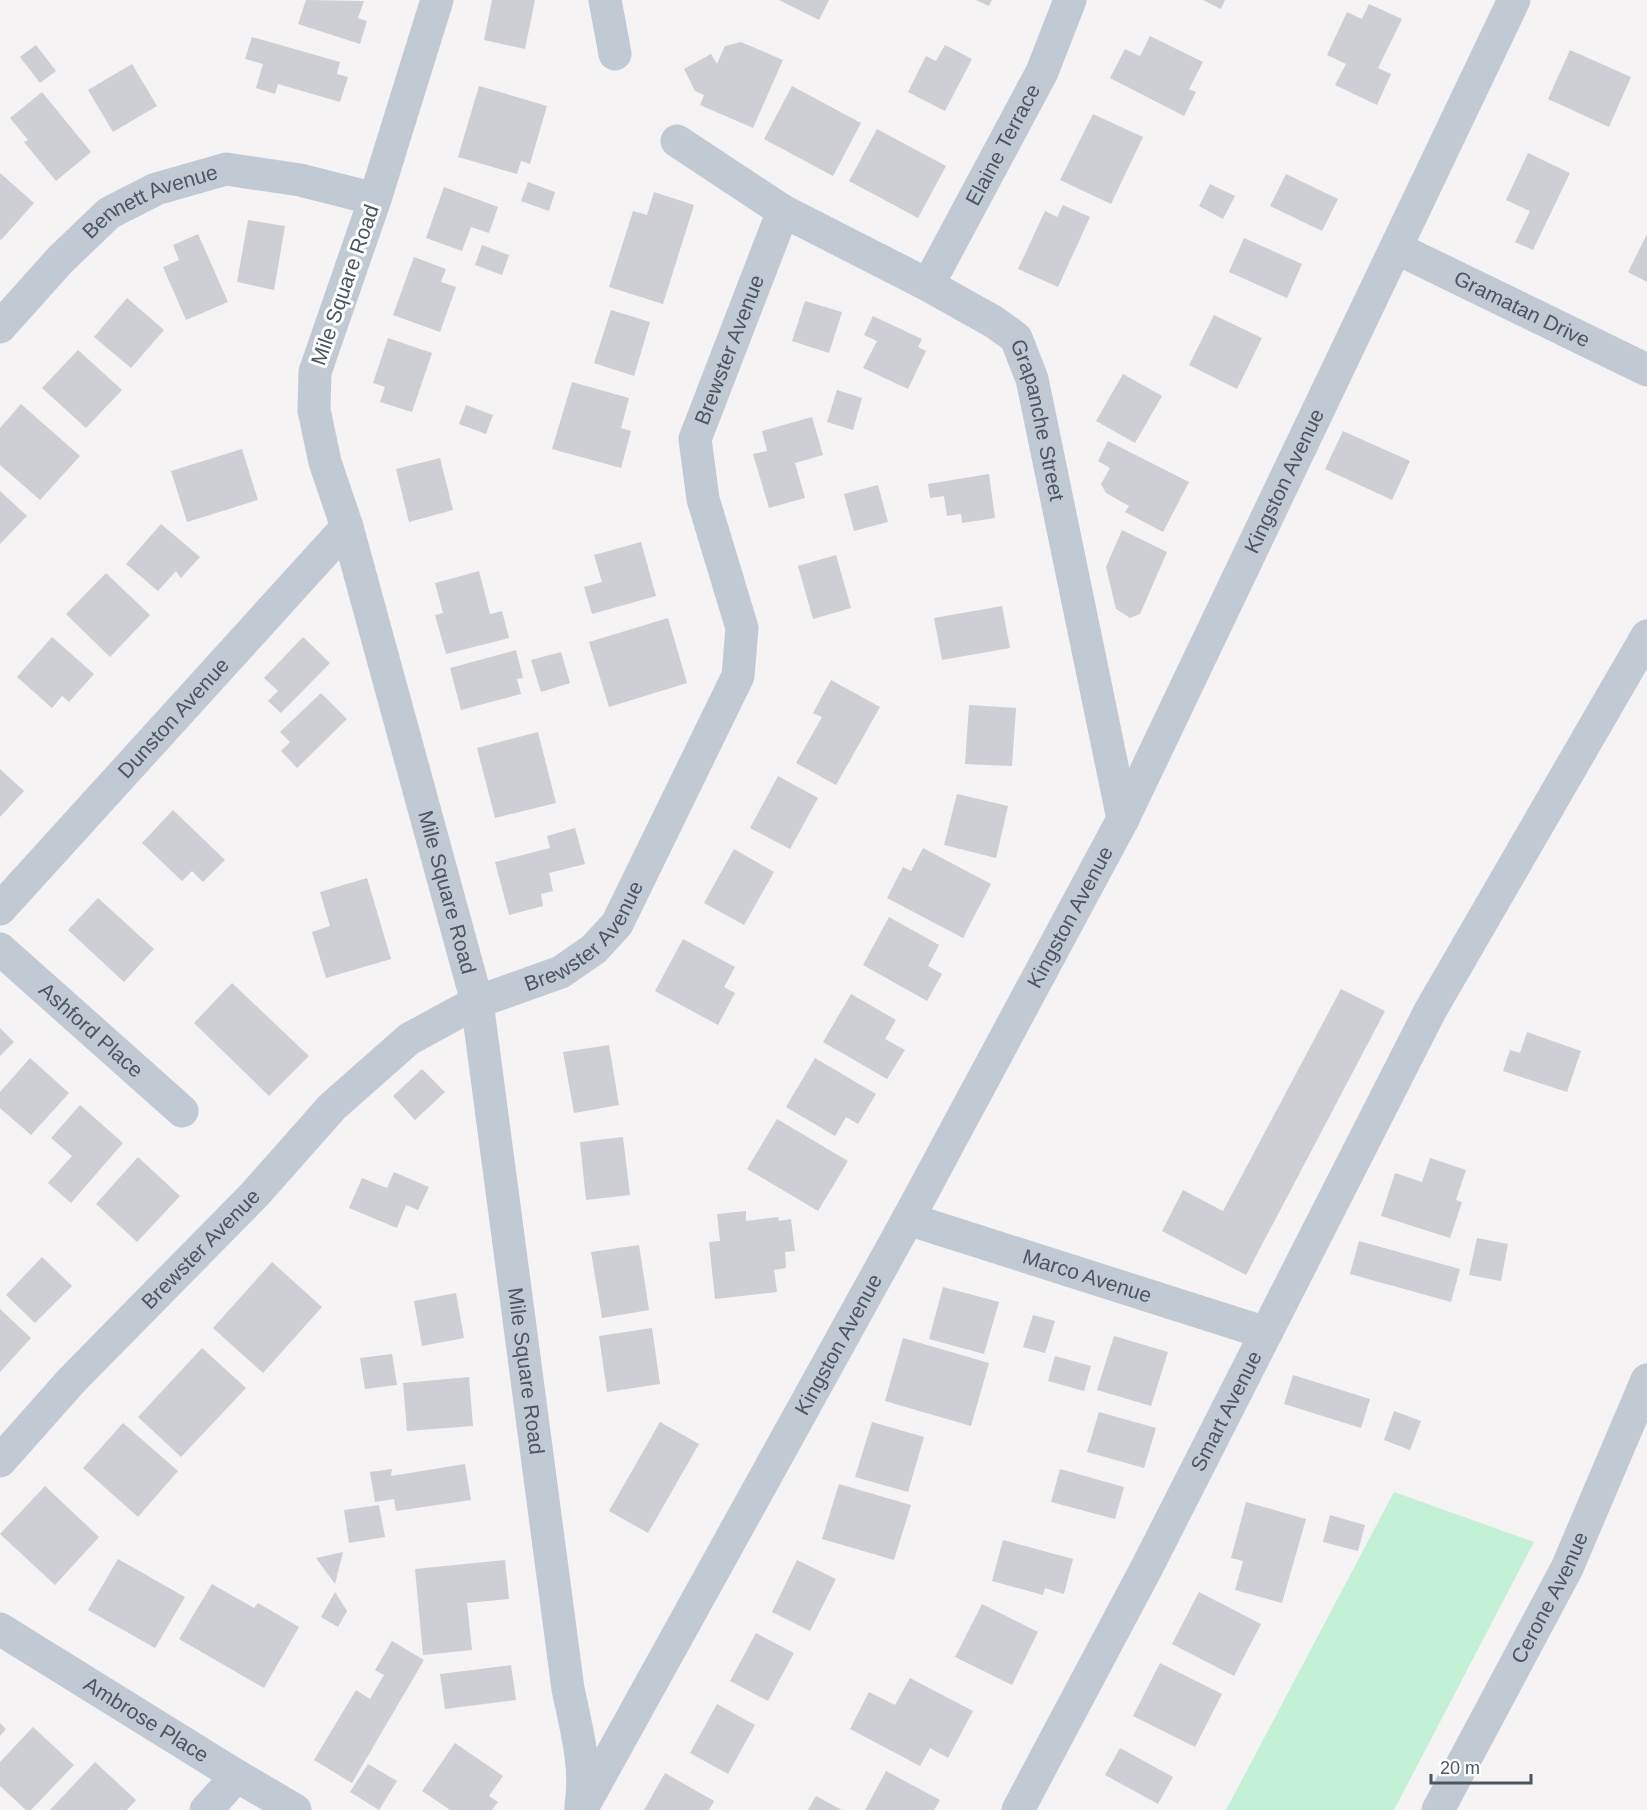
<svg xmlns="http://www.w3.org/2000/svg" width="1647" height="1810" font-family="Helvetica,sans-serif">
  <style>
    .green { fill: #c3f1d5 }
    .building { fill: #cdcfd5 }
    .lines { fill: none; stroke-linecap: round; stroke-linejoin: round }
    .minor { stroke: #c1cad2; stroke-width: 33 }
    .labels { text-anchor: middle; stroke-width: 6; stroke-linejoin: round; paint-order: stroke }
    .street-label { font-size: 21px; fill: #4a5661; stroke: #fff }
  </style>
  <rect width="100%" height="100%" fill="#f5f3f3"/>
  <path class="green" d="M1394 1492 1534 1542 1394 1810H1226Z"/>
  <g class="building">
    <path d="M306 0 364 1 358 18 367 21 360 44 298 24Z"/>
    <path d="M492 0H535L525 49 484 40Z"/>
    <path d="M779 0H829L819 20Z"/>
    <path d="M976 0H992L989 6Z"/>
    <path d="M1203 0H1225L1221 9Z"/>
    <path d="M1369 4 1402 19 1378 68 1391 74 1377 105 1335 85 1346 64 1327 55 1347 12 1362 19Z"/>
    <path d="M1150 36 1203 62 1189 89 1196 92 1184 116 1110 78 1125 49 1140 56Z"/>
    <path d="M252 37 340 62 337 74 348 77 340 102 278 84 275 94 256 88 263 64 245 59Z"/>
    <path d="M741 42 783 60 753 128 700 105 704 95 695 91 684 69 711 54 717 64 725 46Z"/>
    <path d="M36 45 56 71 40 83 20 57Z"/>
    <path d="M945 45 972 59 945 111 908 92 926 56 936 61Z"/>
    <path d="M1570 50 1631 77 1609 127 1548 99Z"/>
    <path d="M132 64 157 106 113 132 88 90Z"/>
    <path d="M479 86 547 106 530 164 521 161 517 174 458 157Z"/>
    <path d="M792 86 861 123 833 176 764 139Z"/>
    <path d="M42 92 91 152 56 181 24 142 28 140 10 118Z"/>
    <path d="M1093 114 1143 137 1111 204 1060 180Z"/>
    <path d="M877 129 946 166 918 218 849 181Z"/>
    <path d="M1528 153 1570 173 1533 250 1515 242 1530 211 1506 200Z"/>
    <path d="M0 173 34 203 1 240 0 239Z"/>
    <path d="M1286 174 1338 199 1322 231 1270 206Z"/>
    <path d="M528 182 555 192 549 211 521 201Z"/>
    <path d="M1210 184 1235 196 1223 219 1199 206Z"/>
    <path d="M444 187 498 207 489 233 471 227 462 251 426 238Z"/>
    <path d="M654 192 694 205 663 304 609 287 633 211 647 215Z"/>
    <path d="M1063 205 1090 217 1058 287 1018 269 1045 211 1057 217Z"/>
    <path d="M248 220 285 226 274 290 237 282Z"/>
    <path d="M198 234 228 302 186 320 163 267 179 260 173 245Z"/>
    <path d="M1647 234V282L1628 272Z"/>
    <path d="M1244 238 1302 264 1287 298 1229 272Z"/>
    <path d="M482 245 509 255 502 275 475 265Z"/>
    <path d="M414 257 446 269 441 282 456 287 440 332 393 315Z"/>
    <path d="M127 298 164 330 131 368 94 337Z"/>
    <path d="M805 301 842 312 829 353 792 341Z"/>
    <path d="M611 310 650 322 634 376 594 363Z"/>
    <path d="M1214 315 1262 338 1237 389 1189 365Z"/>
    <path d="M873 316 922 339 918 347 926 351 908 389 863 368 877 341 864 335Z"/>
    <path d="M388 338 432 353 412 412 380 402 385 387 373 383Z"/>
    <path d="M78 350 122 390 86 428 42 388Z"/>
    <path d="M1123 374 1162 396 1135 443 1096 421Z"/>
    <path d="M572 382 629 398 621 428 631 431 621 468 552 449Z"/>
    <path d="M837 390 862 398 853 430 827 422Z"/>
    <path d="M21 404 80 456 40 500 0 465V428Z"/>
    <path d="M466 405 493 415 486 434 459 424Z"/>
    <path d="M812 417 823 455 795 463 805 498 769 508 753 454 767 451 762 431Z"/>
    <path d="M1343 431 1410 461 1392 500 1325 469Z"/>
    <path d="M1108 441 1189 482 1163 532 1125 512 1129 506 1106 493 1101 484 1110 468 1098 461Z"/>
    <path d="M242 449 258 500 187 522 171 471Z"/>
    <path d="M440 458 453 510 409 522 396 469Z"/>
    <path d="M989 474 995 518 962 523 961 514 947 516 944 496 930 498 928 484Z"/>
    <path d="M878 485 888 522 854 531 844 494Z"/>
    <path d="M0 491 27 516 0 544Z"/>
    <path d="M161 524 200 557 181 578 176 571 158 591 126 564Z"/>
    <path d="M1122 530 1167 552 1140 614 1130 618 1116 609 1106 567Z"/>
    <path d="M641 542 656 596 592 614 584 587 602 582 594 555Z"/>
    <path d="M836 555 851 608 813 619 798 566Z"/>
    <path d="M479 571 490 614 502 611 509 638 446 654 435 615 443 613 435 583Z"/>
    <path d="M106 573 150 615 110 657 66 614Z"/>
    <path d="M1002 606 1010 648 942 660 934 618Z"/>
    <path d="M668 618 687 683 609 707 589 642Z"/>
    <path d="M52 637 94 674 69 702 62 696 52 708 17 677Z"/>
    <path d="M303 637 330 663 281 713 268 701 278 691 264 678Z"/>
    <path d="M516 650 523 678 517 679 521 694 461 710 450 668Z"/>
    <path d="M561 652 570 683 541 692 531 660Z"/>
    <path d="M831 680 880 707 836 785 796 763 822 717 813 713Z"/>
    <path d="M321 693 347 719 297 768 281 751 290 742 280 732Z"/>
    <path d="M969 705 1016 708 1012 766 965 764Z"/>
    <path d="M538 732 556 803 495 818 477 748Z"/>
    <path d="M0 769 24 791 0 817Z"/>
    <path d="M778 776 818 798 790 849 750 828Z"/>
    <path d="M957 794 1008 806 996 858 944 845Z"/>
    <path d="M173 810 225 860 203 882 192 871 182 881 142 843Z"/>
    <path d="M575 828 585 864 549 873 553 891 541 894 543 906 509 915 495 862 550 848 547 836Z"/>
    <path d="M923 848 991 884 963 938 887 898 903 867 911 871Z"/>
    <path d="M734 849 774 872 744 925 704 903Z"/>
    <path d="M367 878 391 959 326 978 312 932 330 926 320 892Z"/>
    <path d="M98 898 154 949 124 982 68 930Z"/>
    <path d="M889 917 939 945 928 966 942 974 927 1001 863 965Z"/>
    <path d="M683 939 735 967 724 987 735 993 718 1025 655 991Z"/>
    <path d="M232 983 309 1056 269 1096 194 1023Z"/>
    <path d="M1341 989 1385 1011 1246 1275 1162 1231 1183 1190 1223 1211Z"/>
    <path d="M851 994 896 1020 885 1039 905 1050 887 1079 823 1042Z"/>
    <path d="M0 1028 14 1042 0 1056Z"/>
    <path d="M1527 1032 1581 1051 1567 1092 1503 1071 1510 1050 1520 1053Z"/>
    <path d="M609 1045 619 1105 574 1113 563 1052Z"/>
    <path d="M30 1058 69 1093 31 1135 0 1108V1092Z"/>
    <path d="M815 1058 876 1094 858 1124 846 1117 835 1136 786 1107Z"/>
    <path d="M422 1069 445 1092 415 1120 393 1096Z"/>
    <path d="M80 1105 123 1143 71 1203 48 1183 72 1156 51 1138Z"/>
    <path d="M777 1119 848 1161 818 1211 747 1169Z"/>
    <path d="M623 1137 630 1195 586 1200 580 1142Z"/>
    <path d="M138 1157 180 1196 137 1242 96 1204Z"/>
    <path d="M1430 1158 1466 1170 1456 1200 1462 1202 1450 1238 1381 1216 1395 1173 1422 1182Z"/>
    <path d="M394 1172 429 1187 418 1210 406 1205 397 1228 349 1208 362 1178 387 1188Z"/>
    <path d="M746 1211V1221L778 1217 779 1221 791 1219 795 1251 785 1252 786 1268 774 1270 777 1292 715 1299 709 1242 720 1241 717 1214Z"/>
    <path d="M1477 1238 1508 1244 1501 1281 1469 1275Z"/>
    <path d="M1359 1241 1460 1269 1451 1302 1350 1274Z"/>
    <path d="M639 1245 649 1310 602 1318 591 1252Z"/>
    <path d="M42 1257 72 1286 35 1323 6 1295Z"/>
    <path d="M272 1262 322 1307 263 1373 213 1328Z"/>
    <path d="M943 1287 999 1302 984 1354 929 1339Z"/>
    <path d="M456 1293 464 1338 422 1346 414 1301Z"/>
    <path d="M0 1309 31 1338 0 1372Z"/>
    <path d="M1033 1315 1055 1321 1045 1353 1023 1347Z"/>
    <path d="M652 1328 660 1384 607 1392 599 1336Z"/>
    <path d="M1114 1336 1168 1352 1151 1406 1097 1390Z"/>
    <path d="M903 1338 989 1363 971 1426 885 1401Z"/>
    <path d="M202 1348 246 1388 181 1457 138 1417Z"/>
    <path d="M392 1354 397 1385 365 1389 360 1358Z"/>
    <path d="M1055 1356 1091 1366 1084 1391 1048 1381Z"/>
    <path d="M1293 1375 1370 1399 1361 1428 1284 1404Z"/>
    <path d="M469 1377 473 1426 407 1431 403 1383Z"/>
    <path d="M1394 1411 1421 1421 1410 1450 1384 1440Z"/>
    <path d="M1099 1412 1156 1428 1144 1468 1087 1452Z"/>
    <path d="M660 1422 699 1444 648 1533 609 1511Z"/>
    <path d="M872 1422 924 1437 908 1492 855 1477Z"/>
    <path d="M123 1423 178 1471 138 1517 83 1468Z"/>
    <path d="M465 1464 471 1500 396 1511 394 1499 375 1502 370 1472 392 1469 391 1476Z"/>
    <path d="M1060 1469 1124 1487 1115 1519 1051 1502Z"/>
    <path d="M839 1484 911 1505 894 1560 822 1539Z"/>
    <path d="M45 1486 99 1537 55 1585 0 1534Z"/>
    <path d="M1246 1502 1306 1519 1282 1603 1235 1590 1243 1561 1231 1558Z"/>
    <path d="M379 1505 385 1537 349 1543 344 1510Z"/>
    <path d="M1330 1515 1365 1525 1358 1551 1323 1542Z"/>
    <path d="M1003 1540 1073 1559 1064 1594 1045 1588 1043 1595 992 1581Z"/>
    <path d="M343 1552 335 1584 316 1558Z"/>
    <path d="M118 1559 185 1597 155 1648 88 1610Z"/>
    <path d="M505 1560 509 1599 467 1603 472 1650 423 1655 415 1569Z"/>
    <path d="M797 1560 836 1579 810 1631 772 1612Z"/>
    <path d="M212 1584 254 1608 258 1603 299 1627 264 1688 179 1639Z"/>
    <path d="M335 1592 347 1611 338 1627 321 1617Z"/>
    <path d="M1199 1592 1261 1624 1234 1676 1172 1644Z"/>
    <path d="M982 1604 1038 1632 1012 1685 955 1657Z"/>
    <path d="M756 1633 794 1653 768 1701 730 1681Z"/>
    <path d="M392 1641 424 1660 352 1783 314 1760 356 1690 370 1699 384 1675 375 1670Z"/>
    <path d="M1160 1663 1222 1694 1195 1747 1133 1716Z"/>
    <path d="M511 1665 516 1700 445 1709 440 1674Z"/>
    <path d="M910 1678 973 1711 948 1758 930 1748 920 1766 850 1729 869 1692 895 1705Z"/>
    <path d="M717 1704 755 1725 728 1774 690 1753Z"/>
    <path d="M0 1723 6 1729 0 1736Z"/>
    <path d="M33 1727 74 1765 31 1810H26L0 1786V1762Z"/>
    <path d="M455 1743 503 1776 489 1796 498 1802 492 1810H450L422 1791Z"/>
    <path d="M1120 1748 1173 1777 1158 1804 1105 1775Z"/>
    <path d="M95 1762 136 1800 127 1810H50Z"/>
    <path d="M368 1764 397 1781 379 1810 350 1792Z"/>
    <path d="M886 1771 940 1800 934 1810H865Z"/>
    <path d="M665 1773 714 1801 709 1810H644Z"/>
    <path d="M816 1796 842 1810H808Z"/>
  </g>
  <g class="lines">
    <g class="minor">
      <path id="s1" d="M437 0 375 199 315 372 314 410 325 462 347 527 477 1002 568 1689C576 1727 587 1766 581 1805"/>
      <path d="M605 0 615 54"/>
      <path id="s2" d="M677 141 783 211 928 285 994 322 1016 338 1032 379 1123 819"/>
      <path id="s3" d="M1396 248 1647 370"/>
      <path id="s4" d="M928 285 1042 72 1070 0"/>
      <path id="s5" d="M0 327 60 260 109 213 156 189 226 169 300 180 375 199"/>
      <path id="s6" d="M0 909 347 527"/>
      <path id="s7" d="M0 949 182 1111"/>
      <path id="s8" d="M908 1219 1266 1333"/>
      <path id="s9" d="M0 1461 72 1380 255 1194 332 1107 409 1039 477 1002 561 972 594 949 617 924 738 676 742 628 703 499 695 439 783 211"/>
      <path id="s10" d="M0 1629 237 1776 295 1810"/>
      <path d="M206 1810 237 1776"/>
      <path id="s11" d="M581 1810 908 1219 1123 819 1514 0"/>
      <path id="s12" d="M1018 1810 1146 1569 1430 1011 1647 636"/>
      <path id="s13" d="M1438 1810 1567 1568 1647 1380"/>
    </g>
  </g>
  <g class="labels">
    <g class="street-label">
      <text dy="7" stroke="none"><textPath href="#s4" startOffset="159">Elaine Terrace</textPath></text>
      <text dy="7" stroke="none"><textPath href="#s5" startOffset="200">Bennett Avenue</textPath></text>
      <text transform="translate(345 285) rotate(-71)" y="7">Mile Square Road</text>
      <text dy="7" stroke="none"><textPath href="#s3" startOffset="140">Gramatan Drive</textPath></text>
      <text dy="7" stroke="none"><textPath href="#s9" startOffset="1444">Brewster Avenue</textPath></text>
      <text dy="7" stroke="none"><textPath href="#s2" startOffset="478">Grapanche Street</textPath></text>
      <text dy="7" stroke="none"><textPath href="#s11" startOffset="1504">Kingston Avenue</textPath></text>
      <text dy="7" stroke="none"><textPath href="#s6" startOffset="258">Dunston Avenue</textPath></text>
      <text dy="7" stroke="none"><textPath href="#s1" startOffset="930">Mile Square Road</textPath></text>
      <text dy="7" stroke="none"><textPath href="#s11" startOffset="1018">Kingston Avenue</textPath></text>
      <text dy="7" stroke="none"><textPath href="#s9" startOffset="796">Brewster Avenue</textPath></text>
      <text dy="7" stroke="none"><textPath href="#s7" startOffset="122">Ashford Place</textPath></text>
      <text dy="7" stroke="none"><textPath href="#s9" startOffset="292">Brewster Avenue</textPath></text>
      <text dy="7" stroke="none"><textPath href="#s8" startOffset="188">Marco Avenue</textPath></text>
      <text dy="7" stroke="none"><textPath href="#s11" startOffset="532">Kingston Avenue</textPath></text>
      <text dy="7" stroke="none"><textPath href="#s1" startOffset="1416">Mile Square Road</textPath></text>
      <text dy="7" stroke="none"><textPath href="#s12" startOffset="450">Smart Avenue</textPath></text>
      <text dy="7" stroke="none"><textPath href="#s13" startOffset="240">Cerone Avenue</textPath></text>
      <text dy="7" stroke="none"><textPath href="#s10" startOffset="172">Ambrose Place</textPath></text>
    </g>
  </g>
  <path d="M1431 1774v9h100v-9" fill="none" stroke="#4a5661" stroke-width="3"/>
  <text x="1440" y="1774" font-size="18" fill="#4a5661" stroke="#ffffff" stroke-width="4.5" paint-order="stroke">20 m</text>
</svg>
